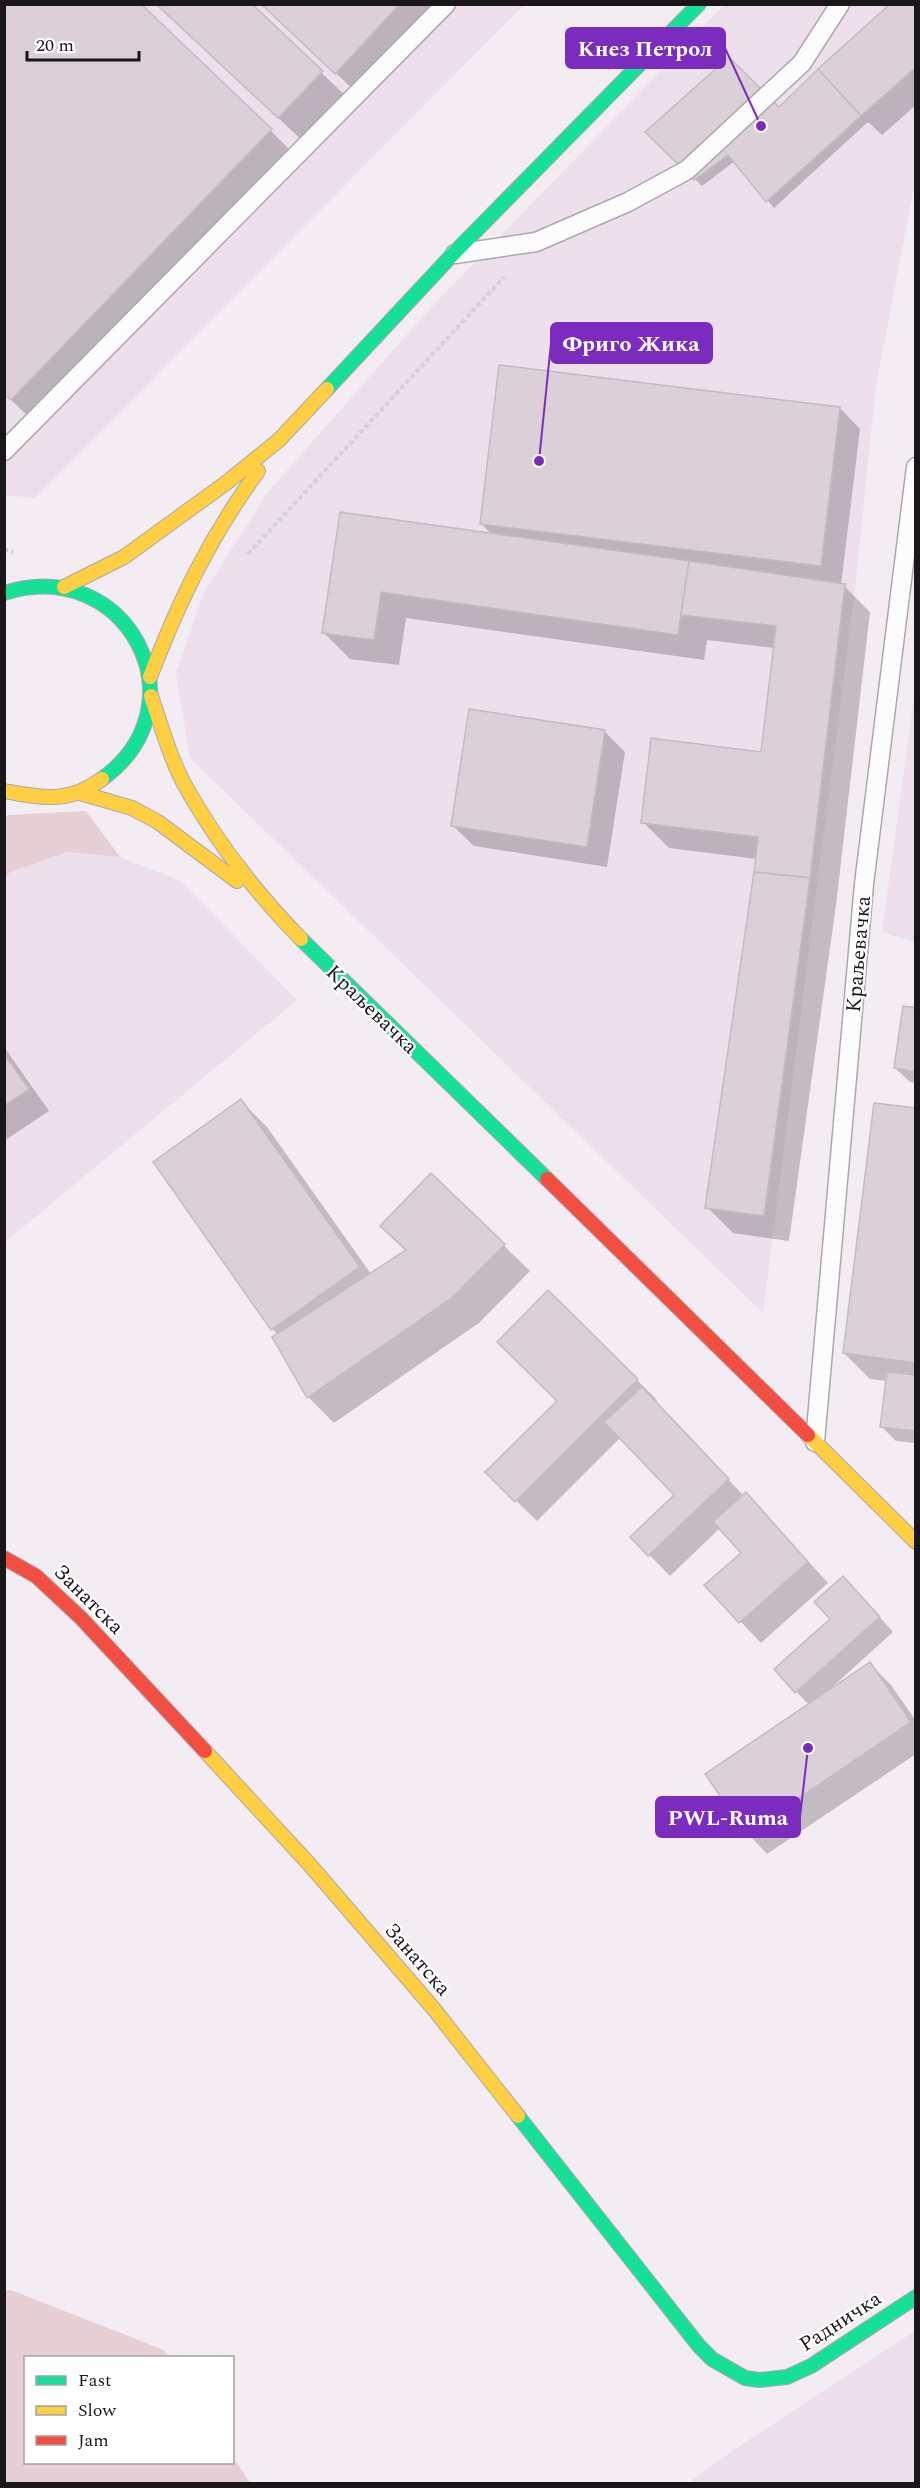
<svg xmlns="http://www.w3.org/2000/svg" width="920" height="2488" font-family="Spectral,serif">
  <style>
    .built { fill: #eddfec }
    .green { fill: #e6d0d5 }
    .shadow { fill: #0003 }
    .building { fill: #dbd0d7; stroke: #c2bcc0; stroke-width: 1.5 }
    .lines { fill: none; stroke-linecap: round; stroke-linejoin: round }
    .lane-casing { stroke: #ada8ad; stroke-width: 21 }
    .fast-casing { stroke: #ada8ad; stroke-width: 16 }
    .slow-casing { stroke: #ada8ad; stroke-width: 16 }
    .jam-casing { stroke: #ada8ad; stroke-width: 16 }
    .path { stroke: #d3d1d3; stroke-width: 4; stroke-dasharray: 4.5 3; stroke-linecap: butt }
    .lane { stroke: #fdfcfd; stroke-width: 18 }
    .fast { stroke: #16e098; stroke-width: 14 }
    .slow { stroke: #ffcf43; stroke-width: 14 }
    .jam { stroke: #f24e42; stroke-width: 14 }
    .labels { text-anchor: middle; stroke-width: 4.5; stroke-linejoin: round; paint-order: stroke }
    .street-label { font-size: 21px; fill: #1a161a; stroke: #fff }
    .leader { fill: none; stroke: #7b2cbf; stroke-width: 2 }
    .callout-dot { fill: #7b2cbf; stroke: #fff; stroke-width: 2 }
    .callout { fill: #7b2cbf; stroke: #7b2cbf; stroke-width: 2 }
    .callout-label { font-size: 22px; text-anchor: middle; font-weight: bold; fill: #fff }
  </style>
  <rect width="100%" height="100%" fill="#f3ecf3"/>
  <g class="built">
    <path d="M4 5H524L35 498 5 495Z"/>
    <path d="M724 5H915V182L876 385 856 580 763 1313 190 758 176 674 204 592 269 491 425 314Z"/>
    <path d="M915 691V942L882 932Z"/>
    <path d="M68 852 120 857 181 881 297 1000 5 1242V878L10 872Z"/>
    <path d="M915 2331V2483H688L732 2451Z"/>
  </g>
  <g class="green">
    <path d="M86 811 120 857 68 852 10 872 5 878V818L8 815Z"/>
    <path d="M11 2290 164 2350 169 2357 26 2358V2462H232L233 2457 250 2483H5L4 2291Z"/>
  </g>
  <g class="shadow">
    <path d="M156 4H249L347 97 305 143Z"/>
    <path d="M262 4H440L357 93Z"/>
    <path d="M916 4V105L882 135 868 122 774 208 735 161 702 186 647 132 779 109Z"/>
    <path d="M270 130 291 151 32 420 4 393Z"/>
    <path d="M840 408 860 429 841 585 844 586 870 612 836 905 789 1241 733 1233 707 1207 757 859 669 848 643 822 762 753 774 648 707 640 704 660 406 618 399 665 350 659 324 633 341 514 493 535 481 524Z"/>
    <path d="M604 731 625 752 607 867 474 846 453 826Z"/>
    <path d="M916 1009V1083L910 1082 895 1068Z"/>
    <path d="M4 1047 49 1111 4 1141Z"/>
    <path d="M241 1101 267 1127 371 1274 406 1251 382 1226 431 1175 530 1271 479 1323 334 1423 308 1397 274 1337 278 1335 272 1329Z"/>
    <path d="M916 1109V1443L896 1441 881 1426 887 1381 870 1379 844 1353Z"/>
    <path d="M549 1292 657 1400 655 1403 744 1496 746 1494 766 1515 828 1583 761 1643 707 1586 743 1553 720 1528 670 1576 632 1537 677 1495 621 1437 537 1521 487 1472 559 1401Z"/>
    <path d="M857 1592 893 1632 829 1690 830 1691 870 1664 891 1685 916 1721V1754L767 1854 747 1833 809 1705 776 1670 832 1619Z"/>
  </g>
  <g class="building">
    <path d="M4 4H141L272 129 11 400 4 394Z"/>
    <path d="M156 4H252L323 71 278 118Z"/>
    <path d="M261 4H400L335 74Z"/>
    <path d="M890 4H916V67L861 116 818 69Z"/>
    <path d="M729 57 779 107 818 69 861 116 766 202 728 155 694 180 645 132Z"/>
    <path d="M499 365 840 407 821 566 480 524Z"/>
    <path d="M340 512 689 561 678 635 381 592 374 640 322 633Z"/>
    <path d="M689 561 845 584 810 878 754 872 758 837 641 823 651 738 761 752 776 626 681 615Z"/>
    <path d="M469 709 605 730 587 847 451 826Z"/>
    <path d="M754 872 810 878 764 1216 705 1208Z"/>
    <path d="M903 1006 916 1008V1072L894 1068Z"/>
    <path d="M4 1054 29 1089 4 1106Z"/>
    <path d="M241 1099 360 1267 271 1330 153 1162Z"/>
    <path d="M874 1103 916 1108V1363L843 1353Z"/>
    <path d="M431 1173 505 1244 453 1297 307 1398 272 1337 406 1250 380 1226Z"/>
    <path d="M548 1290 638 1379 515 1502 485 1472 557 1401 497 1342Z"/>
    <path d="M887 1372 916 1375 915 1431 880 1427Z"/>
    <path d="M642 1387 729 1479 648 1556 630 1537 674 1495 604 1422Z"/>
    <path d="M746 1492 808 1562 739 1623 704 1585 741 1553 713 1522Z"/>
    <path d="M843 1576 880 1617 795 1693 774 1669 830 1619 814 1602Z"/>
    <path d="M870 1662 911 1722 746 1834 705 1774Z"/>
  </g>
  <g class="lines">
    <g class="lane-casing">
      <g id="lane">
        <path d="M455 254 536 242 628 202 687 170 802 63 840 4"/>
        <path d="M4 451 446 4"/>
        <path d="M815 1442 864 884 916 467"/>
      </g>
    </g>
    <g class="fast-casing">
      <g id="fast">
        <path d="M327 389 453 254 699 4"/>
        <path d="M4 593C126 554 206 704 102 779"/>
        <path d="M301 939 547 1179"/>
        <path d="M518 2116 699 2346 712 2359 745 2378 759 2380 787 2377 811 2366 916 2297"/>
      </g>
    </g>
    <g class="slow-casing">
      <g id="slow">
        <path d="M64 587 124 557 226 483 279 440 327 389"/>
        <path d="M150 677C180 599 209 539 258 471"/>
        <path d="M151 696C161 725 169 755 183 782 215 840 255 892 301 939"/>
        <path d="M4 791C43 798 68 804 102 779"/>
        <path d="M80 793 132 808 158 822 237 881"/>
        <path d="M808 1435 916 1542"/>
        <path d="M205 1751 310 1865 433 2008 518 2116"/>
      </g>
    </g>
    <g class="jam-casing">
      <g id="jam">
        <path d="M547 1179 808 1435"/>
        <path d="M4 1558 36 1576 81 1618 205 1751"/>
      </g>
    </g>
    <g class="path">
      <path d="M4 549 13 552"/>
      <path d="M248 554 504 277"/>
    </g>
    <use href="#lane" class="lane"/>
    <use href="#fast" class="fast"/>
    <use href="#slow" class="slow"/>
    <use href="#jam" class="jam"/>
  </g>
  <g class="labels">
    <g class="street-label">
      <text transform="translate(858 954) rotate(-85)" y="7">Краљевачка</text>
      <text transform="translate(372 1009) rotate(44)" y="7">Краљевачка</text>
      <text transform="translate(89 1599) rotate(45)" y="7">Занатска</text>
      <text transform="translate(418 1959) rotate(49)" y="7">Занатска</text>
      <text transform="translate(840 2321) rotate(-33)" y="7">Радничка</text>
    </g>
  </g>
  <path class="leader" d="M761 126L725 48M539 461L551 343M808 1748L800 1817"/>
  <g class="callout-dot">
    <circle cx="761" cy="126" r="6"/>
    <circle cx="539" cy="461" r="6"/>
    <circle cx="808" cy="1748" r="6"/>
  </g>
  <g class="callout">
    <rect x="566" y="28" width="159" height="40" rx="6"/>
    <rect x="551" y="323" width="161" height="40" rx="6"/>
    <rect x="656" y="1797" width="144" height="40" rx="6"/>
  </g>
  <g class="callout-label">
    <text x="645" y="56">Кнез Петрол</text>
    <text x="631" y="351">Фриго Жика</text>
    <text x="728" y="1825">PWL-Ruma</text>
  </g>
  <rect width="920" height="2488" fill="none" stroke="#1a161a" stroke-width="12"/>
  <rect x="24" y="2356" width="210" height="108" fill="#ffffff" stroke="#a3a2a3" stroke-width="1.5"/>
  <rect x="36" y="2376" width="30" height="9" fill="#16e098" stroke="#a3a2a3" stroke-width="1.5"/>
  <text x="78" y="2386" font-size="18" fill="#1a161a">Fast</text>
  <rect x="36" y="2406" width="30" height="9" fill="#ffcf43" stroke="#a3a2a3" stroke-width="1.5"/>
  <text x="78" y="2416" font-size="18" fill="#1a161a">Slow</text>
  <rect x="36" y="2436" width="30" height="9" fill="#f24e42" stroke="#a3a2a3" stroke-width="1.5"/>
  <text x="78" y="2446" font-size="18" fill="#1a161a">Jam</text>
  <path d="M27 51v9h112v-9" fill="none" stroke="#1a161a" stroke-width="3"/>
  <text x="36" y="51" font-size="18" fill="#1a161a" stroke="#ffffff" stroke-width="4.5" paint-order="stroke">20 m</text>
</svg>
